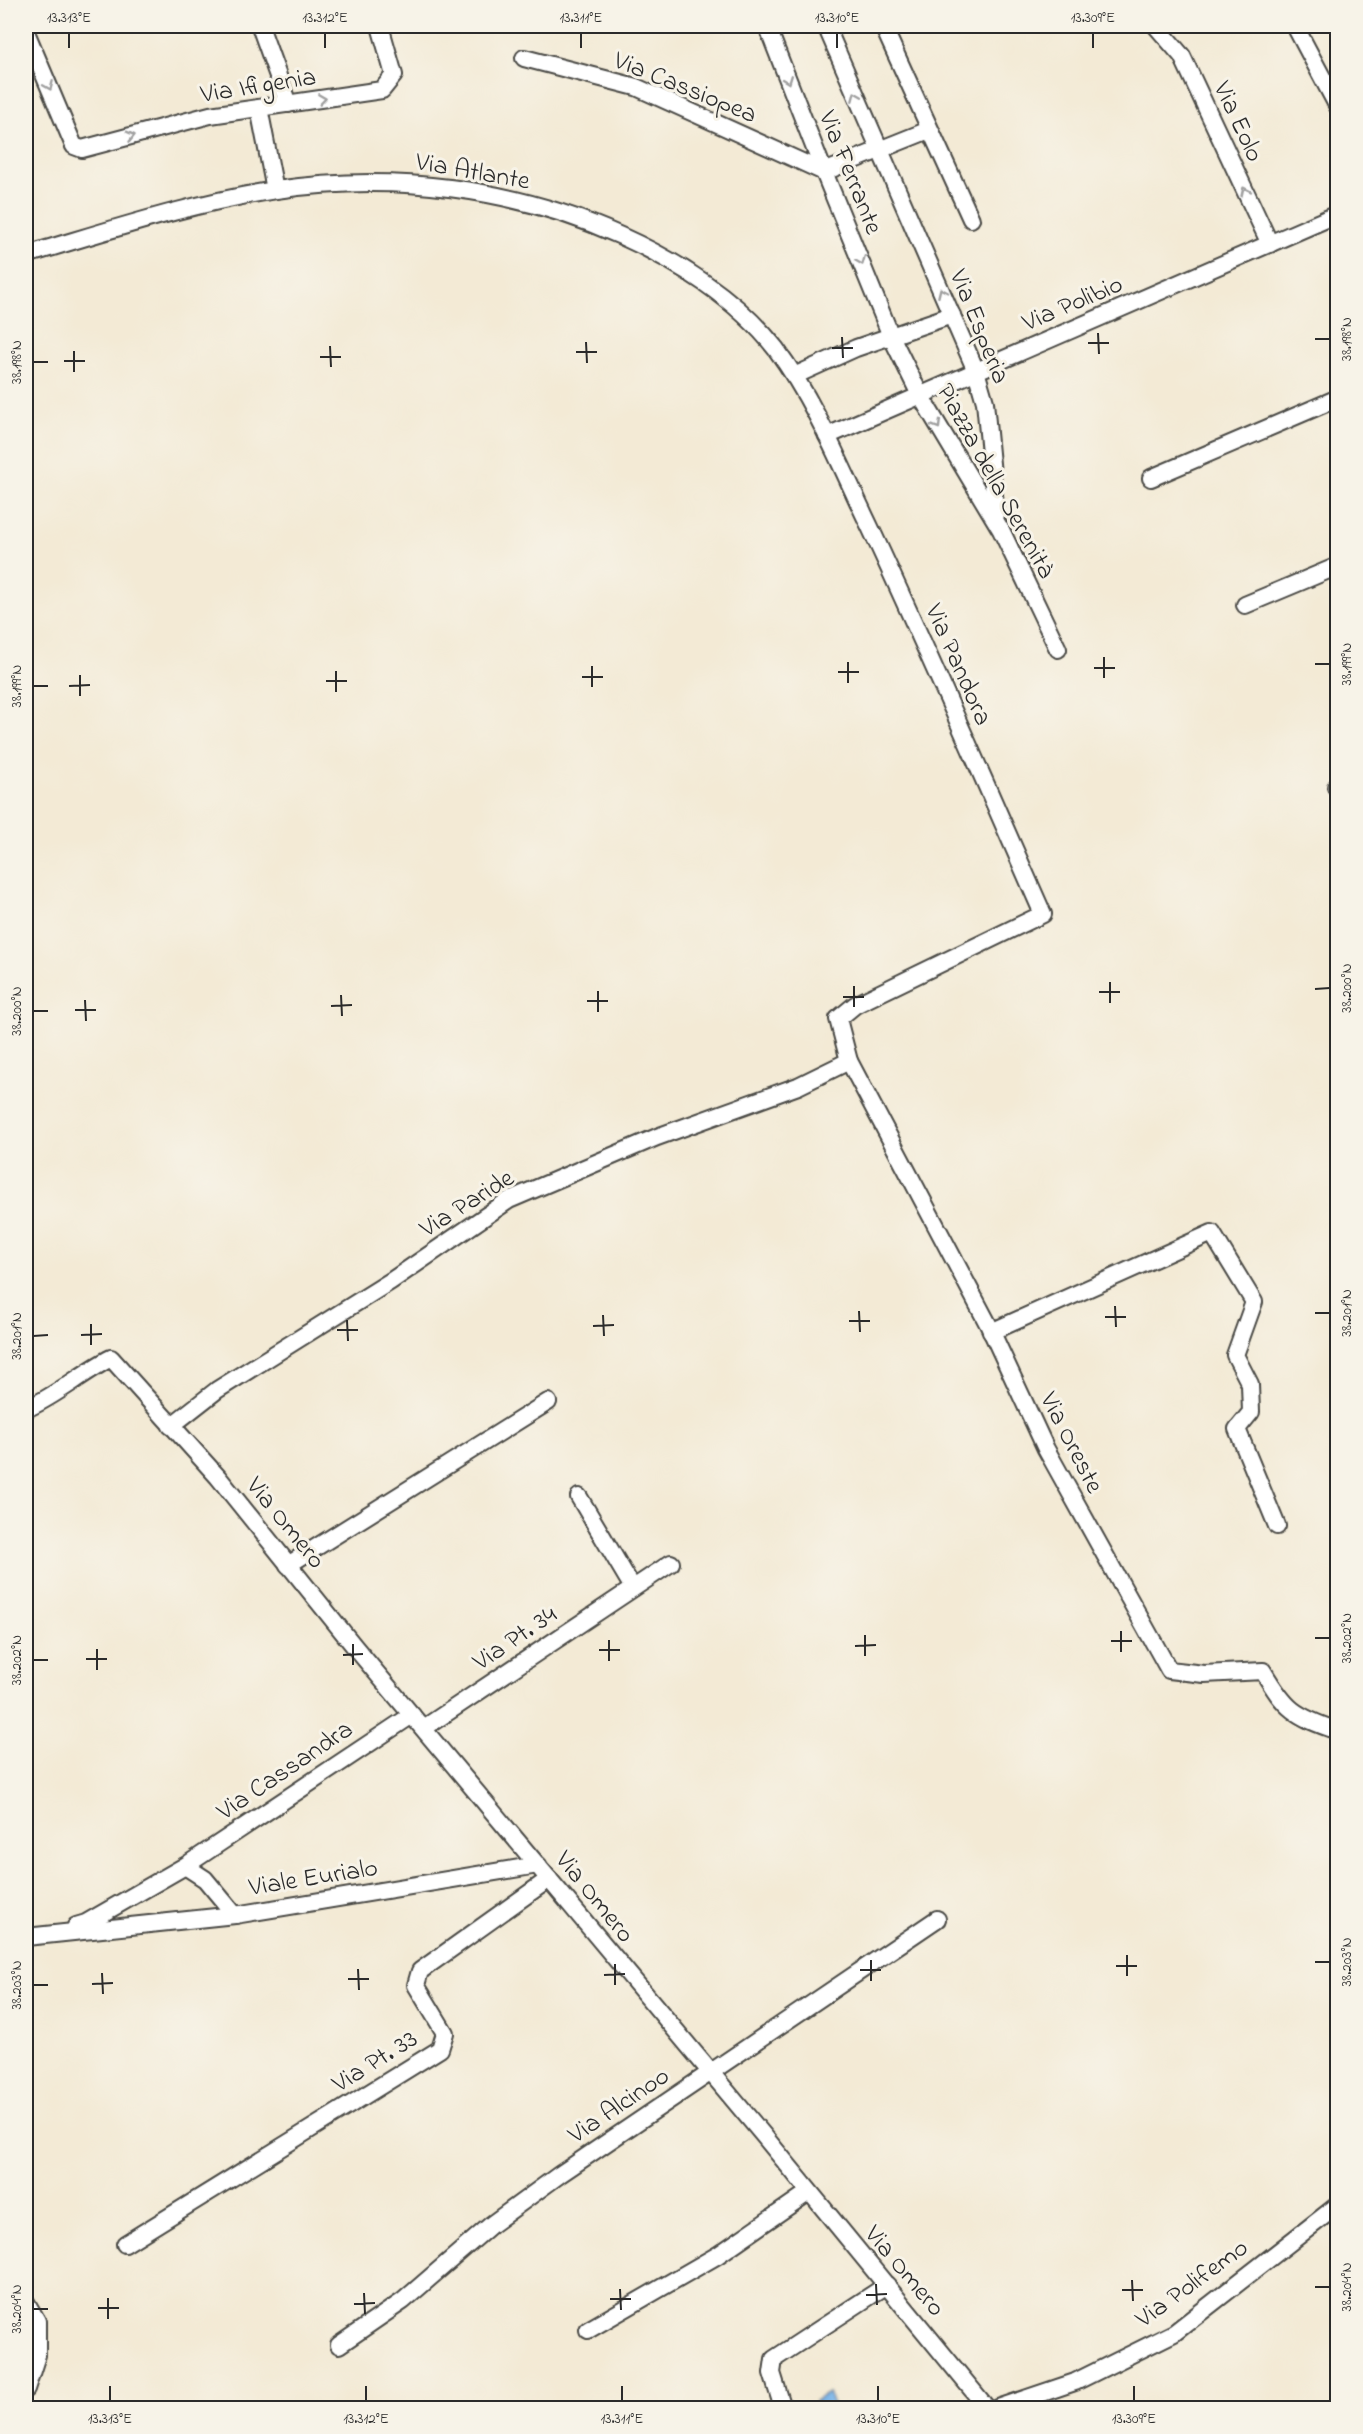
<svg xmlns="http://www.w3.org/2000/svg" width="1363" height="2434" font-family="'Indie Flower',sans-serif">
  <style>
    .water { fill: #77b3e9; stroke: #516f8a; stroke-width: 1.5 }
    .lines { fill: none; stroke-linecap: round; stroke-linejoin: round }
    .minor-casing { stroke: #494844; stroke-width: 20 }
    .minor { stroke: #fff; stroke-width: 16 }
    .oneway { stroke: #a0a0a0 }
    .ticks { fill: none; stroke: #2b2b2b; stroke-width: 2 }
    .labels { text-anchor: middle; stroke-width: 6; stroke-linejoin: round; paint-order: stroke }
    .street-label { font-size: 26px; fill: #2b2b2b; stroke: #f7f3e8 }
    .neatline { fill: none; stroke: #2b2b2b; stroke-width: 2 }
    .ticks-label { font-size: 15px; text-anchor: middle; fill: #2b2b2b }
  </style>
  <rect width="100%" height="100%" fill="#f7f3e8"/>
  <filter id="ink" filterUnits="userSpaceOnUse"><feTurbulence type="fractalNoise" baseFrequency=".0167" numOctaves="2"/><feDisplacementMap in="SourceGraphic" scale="12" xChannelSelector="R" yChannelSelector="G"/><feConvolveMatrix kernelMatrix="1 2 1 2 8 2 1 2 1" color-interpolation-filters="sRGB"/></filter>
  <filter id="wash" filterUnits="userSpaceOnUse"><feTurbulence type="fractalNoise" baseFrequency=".008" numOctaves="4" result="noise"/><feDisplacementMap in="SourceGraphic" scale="24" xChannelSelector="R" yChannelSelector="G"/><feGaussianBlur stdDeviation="1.35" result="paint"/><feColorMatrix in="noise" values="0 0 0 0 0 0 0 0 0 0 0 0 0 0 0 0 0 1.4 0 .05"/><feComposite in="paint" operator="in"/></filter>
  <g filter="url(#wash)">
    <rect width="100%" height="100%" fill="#f3ead5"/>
    <path class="water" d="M828 2393 835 2408H818L814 2401Z"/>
  </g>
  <g filter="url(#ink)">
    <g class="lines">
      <g class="minor-casing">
        <g id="minor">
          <path d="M260 26 288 104"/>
          <path d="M767 26 824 172 891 336 920 395 1001 530 1058 649"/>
          <path d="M826 26 976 371 985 402 996 515"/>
          <path d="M883 26 971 219"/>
          <path d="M1156 26 1182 56 1270 244"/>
          <path d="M1295 26 1338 107"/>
          <path d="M26 32 74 146 82 149 210 115 382 90 394 75 380 26"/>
          <path d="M524 58 636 87 824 172 929 130"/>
          <path d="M259 108 275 190"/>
          <path d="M26 255C108 231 191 203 276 190 392 173 513 187 621 236 677 261 737 299 776 349 816 403 841 467 870 527 930 655 986 785 1043 914L855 1005 838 1019 849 1061 988 1324 1046 1449 1169 1670 1204 1674 1263 1671C1286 1710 1294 1716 1338 1731"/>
          <path d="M794 376 856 348 952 315"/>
          <path d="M827 436 1338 214"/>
          <path d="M1151 478 1338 398"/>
          <path d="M1245 605 1338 566"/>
          <path d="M1336 787 1338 786"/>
          <path d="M991 1332 1212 1233 1254 1302 1235 1355 1250 1384 1251 1412 1237 1429 1277 1526"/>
          <path d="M26 1409C56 1396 82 1373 111 1358L218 1477 354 1646 764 2136 987 2408"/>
          <path d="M171 1426 217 1390 391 1281 509 1200 657 1137 798 1086 849 1061"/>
          <path d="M579 1497 633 1588"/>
          <path d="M288 1565 548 1402"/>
          <path d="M424 1728 671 1563"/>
          <path d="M185 1866 205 1879 235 1915"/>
          <path d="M76 1926 86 1923 185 1866 412 1715"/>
          <path d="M26 1937 235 1915 538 1865"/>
          <path d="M125 2244 440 2049 445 2033 416 1985 420 1971 549 1879"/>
          <path d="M26 2302 37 2321V2355L26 2389"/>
          <path d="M588 2330 718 2255 809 2192"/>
          <path d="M339 2345 403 2301 492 2224 559 2175 937 1919"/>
          <path d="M783 2408 772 2373 774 2359 887 2285"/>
          <path d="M998 2408 1075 2382 1174 2333 1338 2205"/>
        </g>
      </g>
      <use href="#minor" class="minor"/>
    </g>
    <defs><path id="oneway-chevron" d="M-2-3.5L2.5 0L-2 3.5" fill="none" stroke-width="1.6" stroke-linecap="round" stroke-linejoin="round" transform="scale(1.5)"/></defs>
    <g class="oneway">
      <use href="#oneway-chevron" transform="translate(788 80) rotate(69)"/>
      <use href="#oneway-chevron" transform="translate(49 86) rotate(67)"/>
      <use href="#oneway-chevron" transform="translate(856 96) rotate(-113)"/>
      <use href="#oneway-chevron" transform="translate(322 99) rotate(-8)"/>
      <use href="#oneway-chevron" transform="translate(131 136) rotate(-15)"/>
      <use href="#oneway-chevron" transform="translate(1245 191) rotate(-115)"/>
      <use href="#oneway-chevron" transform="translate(861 261) rotate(68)"/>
      <use href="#oneway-chevron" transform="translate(942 292) rotate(-114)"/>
      <use href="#oneway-chevron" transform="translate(937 425) rotate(59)"/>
    </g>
  </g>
  <path class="ticks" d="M69 33V48M325 33V48M581 33V48M837 33V48M1093 33V48M1098 333 1099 354M842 337 843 358M1315 339H1330M586 342 587 363M1088 343H1109M330 346 331 367M832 348H853M74 351V372M576 352H597M320 357H341M64 361H85M33 362H48M1104 657V678M848 662V683M1315 664H1330M592 666V687M1094 668H1115M336 671V692M838 672H859M80 675V696M582 677H603M326 681H347M33 686H48M69 686 90 685M1110 982V1003M854 986V1007M1315 989 1330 988M598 991V1012M1099 992H1120M341 995 342 1016M843 997H864M85 1000 86 1021M587 1001H608M331 1006 352 1005M75 1010H96M33 1011H48M1115 1306 1116 1327M859 1311 860 1332M1315 1313H1330M603 1315 604 1336M1105 1317H1126M347 1320 348 1341M849 1321H870M91 1324V1345M593 1326 614 1325M337 1330H358M81 1335 102 1334M33 1336 48 1335M1121 1631V1652M865 1635V1656M1315 1638H1330M609 1640V1661M1111 1641H1132M353 1644V1665M855 1646 876 1645M97 1649V1670M599 1650H620M343 1655 363 1654M86 1659H107M33 1660H48M1127 1955V1976M871 1960V1981M1315 1962H1330M615 1964V1985M1116 1966H1137M358 1969 359 1990M860 1970H881M102 1973 103 1994M604 1975 625 1974M348 1979H369M92 1984 113 1983M33 1985H48M1132 2280 1133 2301M876 2284 877 2305M1315 2287H1330M620 2289 621 2310M1122 2290H1143M364 2293 365 2314M866 2295 887 2294M108 2298V2319M610 2299H631M354 2304 375 2303M98 2308H119M33 2309H48M110 2386V2401M366 2386V2401M622 2386V2401M878 2386V2401M1134 2386V2401"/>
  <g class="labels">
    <g class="street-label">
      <text transform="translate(258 84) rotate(-9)" y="9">Via Ifigenia</text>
      <text transform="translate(686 86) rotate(22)" y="9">Via Cassiopea</text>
      <text transform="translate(1240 121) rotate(65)" y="9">Via Eolo</text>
      <text transform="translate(473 170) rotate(10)" y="9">Via Atlante</text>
      <text transform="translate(852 172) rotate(68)" y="9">Via Ferrante</text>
      <text transform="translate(1072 302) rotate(-23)" y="9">Via Polibio</text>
      <text transform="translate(981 326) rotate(68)" y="9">Via Esperia</text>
      <text transform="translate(997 480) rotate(61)" y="9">Piazza della Serenità</text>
      <text transform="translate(960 664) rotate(66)" y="9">Via Pandora</text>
      <text transform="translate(466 1202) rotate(-32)" y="9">Via Paride</text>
      <text transform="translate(1073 1442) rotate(63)" y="9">Via Oreste</text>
      <text transform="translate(287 1522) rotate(51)" y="9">Via Omero</text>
      <text transform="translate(514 1637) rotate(-34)" y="9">Via Pt. 34</text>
      <text transform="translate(284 1769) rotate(-34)" y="9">Via Cassandra</text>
      <text transform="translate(313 1876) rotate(-9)" y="9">Viale Eurialo</text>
      <text transform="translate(596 1896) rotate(51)" y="9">Via Omero</text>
      <text transform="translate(374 2060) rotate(-32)" y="9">Via Pt. 33</text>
      <text transform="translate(618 2104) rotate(-34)" y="9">Via Alcinoo</text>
      <text transform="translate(906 2270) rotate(50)" y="9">Via Omero</text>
      <text transform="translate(1191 2282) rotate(-36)" y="9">Via Polifemo</text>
    </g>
  </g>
  <rect width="1363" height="2434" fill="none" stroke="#f7f3e8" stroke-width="66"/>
  <rect x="33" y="33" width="1297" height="2368" class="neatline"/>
  <g class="ticks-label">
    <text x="69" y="22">13.313°E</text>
    <text x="325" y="22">13.312°E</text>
    <text x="581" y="22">13.311°E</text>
    <text x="837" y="22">13.310°E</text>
    <text x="1093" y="22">13.309°E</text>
    <text transform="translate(1346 339) rotate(-90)" y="5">38.198°N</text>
    <text transform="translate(16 362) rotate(-90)" y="5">38.198°N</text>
    <text transform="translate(1346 664) rotate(-90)" y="5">38.199°N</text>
    <text transform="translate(16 686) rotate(-90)" y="5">38.199°N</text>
    <text transform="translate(1346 988) rotate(-90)" y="5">38.200°N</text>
    <text transform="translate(16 1011) rotate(-90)" y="5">38.200°N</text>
    <text transform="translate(1346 1313) rotate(-90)" y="5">38.201°N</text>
    <text transform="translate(16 1336) rotate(-90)" y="5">38.201°N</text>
    <text transform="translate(1346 1638) rotate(-90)" y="5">38.202°N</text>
    <text transform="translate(16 1660) rotate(-90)" y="5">38.202°N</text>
    <text transform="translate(1346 1962) rotate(-90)" y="5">38.203°N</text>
    <text transform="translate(16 1985) rotate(-90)" y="5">38.203°N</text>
    <text transform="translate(1346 2287) rotate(-90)" y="5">38.204°N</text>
    <text transform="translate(16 2309) rotate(-90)" y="5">38.204°N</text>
    <text x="110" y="2423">13.313°E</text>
    <text x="366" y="2423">13.312°E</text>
    <text x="622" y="2423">13.311°E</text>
    <text x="878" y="2423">13.310°E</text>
    <text x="1134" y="2423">13.309°E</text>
  </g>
</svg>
